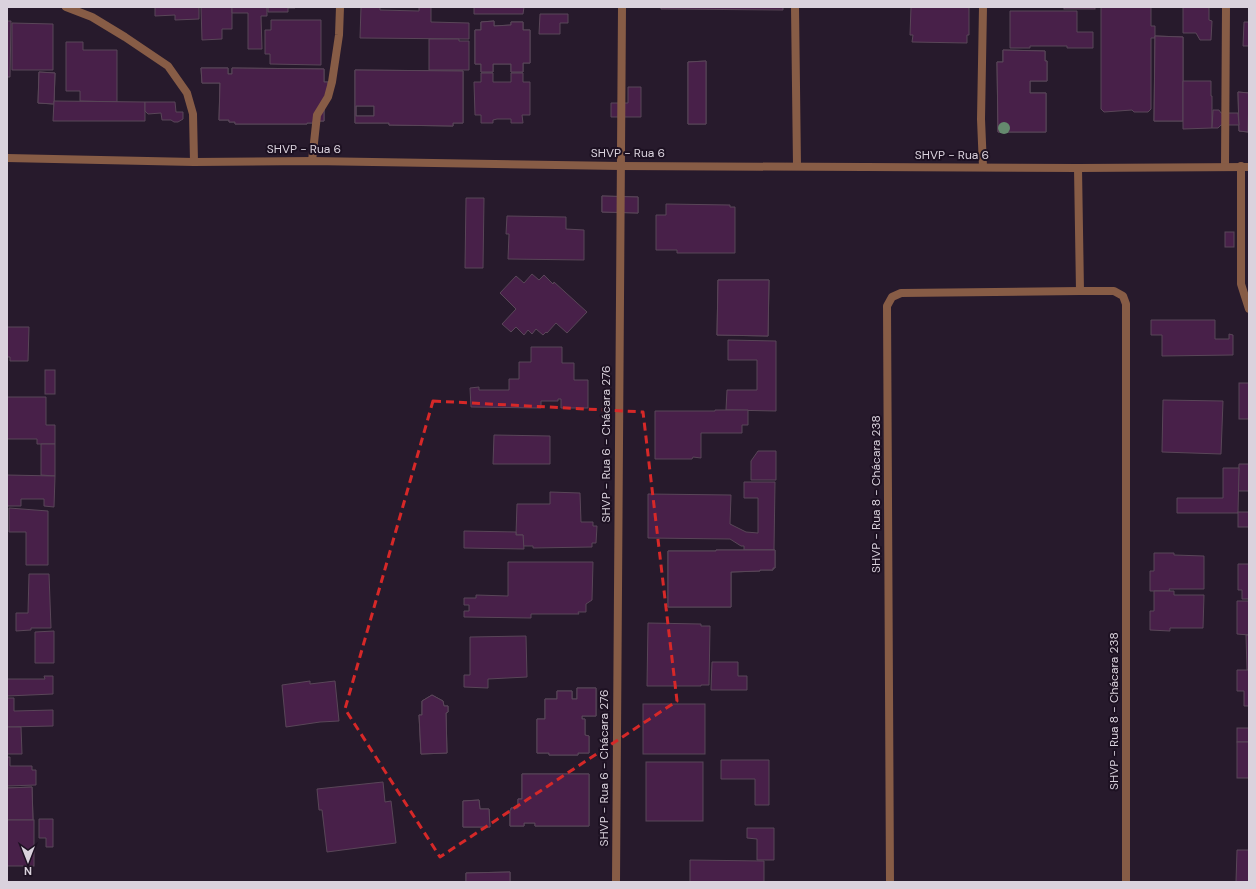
<svg xmlns="http://www.w3.org/2000/svg" width="1256" height="889" font-family="'DM Sans',sans-serif">
  <style>
    .building { fill: #482049; stroke: #594658; fill-rule: evenodd }
    .lines { fill: none; stroke-linecap: round; stroke-linejoin: round }
    .service { stroke: #875c46; stroke-width: 8 }
    .minor { stroke: #875c46; stroke-width: 8 }
    .tertiary { stroke: #875c46; stroke-width: 8 }
    .tree { fill: #65896e }
    .marked { fill: none; stroke: #d62828; stroke-width: 3; stroke-dasharray: 8 5; stroke-linejoin: round }
    .labels { text-anchor: middle; stroke-width: 4; stroke-linejoin: round; paint-order: stroke }
    .street-label { font-size: 12px; fill: #dad2dd; stroke: #1d1122 }
  </style>
  <rect width="100%" height="100%" fill="#271a2c"/>
  <g class="building">
    <path d="M155 7H199V19L175 20V15L155 16Z"/>
    <path d="M201 7H232V29H222V39L202 40Z"/>
    <path d="M232 7H267V16H261L262 49H248V13H232Z"/>
    <path d="M268 7H295V8H288V12H268Z"/>
    <path d="M361 7H380V10L419 11V7H431V22L469 23V39L360 38Z"/>
    <path d="M474 7H524L523 14H474Z"/>
    <path d="M661 7H783V10L661 9Z"/>
    <path d="M911 7H969V35H967V43L912 42 913 35H910Z"/>
    <rect x="1064" y="7" width="31" height="2"/>
    <path d="M1101 7H1151V26H1155V38H1151V109L1148 112H1134L1132 110 1104 112 1101 109Z"/>
    <path d="M1183 7H1209V20L1212 21 1211 40H1200L1196 33H1183Z"/>
    <path d="M1010 11H1077V32H1093V48H1067V46H1030V48H1010Z"/>
    <path d="M540 14H568V23H560V34H539Z"/>
    <path d="M271 20H321V65L270 64V54H265V30H271Z"/>
    <path d="M7 21H11L10 77H7Z"/>
    <path d="M494 21V26L511 25V22H523V30H530V63H523V72H511V64H493V72H481V64H475V30H481V22Z"/>
    <path d="M494 21V26L511 25V22H523V30H530V63H523V72H511V64H493V72H481V64H475V30H481V22Z"/>
    <path d="M1244 22H1249V46H1243Z"/>
    <path d="M12 23 53 24V70H12Z"/>
    <path d="M1155 36 1183 37V121H1154Z"/>
    <path d="M1155 36 1183 37V121H1154Z"/>
    <path d="M429 39H459V41H469V70H429Z"/>
    <path d="M66 42H83V50H117V102L80 101V91H66Z"/>
    <path d="M1003 50 1045 51V61H1047V81H1030V93H1046V132H998L997 62H1003Z"/>
    <path d="M1003 50 1045 51V61H1047V81H1030V93H1046V132H998L997 62H1003Z"/>
    <path d="M706 61V124H688V62Z"/>
    <path d="M706 61V124H688V62Z"/>
    <path d="M201 68H228V74H232V68L324 69V82H328L327 98H324V121H313V123H307V124H235V122H229V120H219L220 83H202Z"/>
    <path d="M201 68H228V74H232V68L324 69V82H328L327 98H324V121H313V123H307V124H235V122H229V120H219L220 83H202Z"/>
    <path d="M355 70 463 71V123H453V126L389 125V123H355ZM356 106H374V116H356Z"/>
    <path d="M355 70 463 71V123H453V126L389 125V123H355ZM356 106H374V116H356Z"/>
    <path d="M39 72 55 73 54 104 38 103Z"/>
    <path d="M39 72 55 73 54 104 38 103Z"/>
    <path d="M481 73H493V82H511V73H523V82H530V115H522L523 123H511V119H497L493 120V123H481V115H475L474 82H481Z"/>
    <path d="M1183 81H1211V96H1212V128L1183 129Z"/>
    <path d="M628 87H641V117H611V103H628Z"/>
    <path d="M1238 92 1249 93 1248 132 1239 131Z"/>
    <path d="M1238 92 1249 93 1248 132 1239 131Z"/>
    <path d="M54 101 145 102V121H53Z"/>
    <path d="M145 102H175L176 112H183V119L178 122H174L171 120H162L161 113 148 114 145 111Z"/>
    <path d="M1213 110H1219L1221 113H1238L1239 125H1221L1218 128H1212Z"/>
    <path d="M602 196 638 197V213L602 212Z"/>
    <path d="M602 196 638 197V213L602 212Z"/>
    <path d="M466 198H484L483 268H465Z"/>
    <path d="M666 204 730 205V207H735V253H677V250H656V215H666Z"/>
    <path d="M507 216 566 217V229L584 230V260L508 259 509 234H506Z"/>
    <rect x="1225" y="232" width="9" height="15"/>
    <path d="M532 274 539 280 544 275 553 284 554 282 587 312 567 333 556 323 547 333 546 332 543 335 536 329 532 334 528 330 524 335 516 327 511 332 502 324 516 309 500 293 516 276 524 283Z"/>
    <path d="M718 280H769L768 336 717 335Z"/>
    <path d="M718 280H769L768 336 717 335Z"/>
    <path d="M1151 320H1215V339H1229V334L1233 335V355L1162 356V335H1151Z"/>
    <path d="M7 327H29L28 361H10V357H7Z"/>
    <path d="M728 340 776 341V411L726 410 727 390H757V360H728Z"/>
    <path d="M531 347H562V363H574V380H588V408H561V399H558V401H541V408L471 407 470 388 479 387V390H509V379H519V362H531Z"/>
    <rect x="45" y="370" width="10" height="24"/>
    <rect x="1239" y="383" width="10" height="36"/>
    <path d="M7 397H46V425H55V444H37V439H7Z"/>
    <path d="M1163 400 1223 401 1221 454 1162 452Z"/>
    <path d="M715 410H748V425H742V433H701V458L693 457 692 459H655V411H715Z"/>
    <path d="M494 435 550 436V464H493Z"/>
    <path d="M41 444H55V476L41 475Z"/>
    <path d="M758 451H776V480H751V461Z"/>
    <path d="M1239 464H1249V491H1238Z"/>
    <path d="M1223 468H1239L1238 513H1177V498H1223Z"/>
    <path d="M7 475 55 476 54 507 44 506V499H21V506H7Z"/>
    <path d="M744 482H775L774 550H744V546H741L730 539 648 538V494L731 495 730 524 746 532 758 533V498H744Z"/>
    <path d="M550 492 580 493 581 522H593V526H597L596 543H592V547L533 548V546H523V535H516L517 504H550Z"/>
    <path d="M9 508 48 511V565H26V532H9Z"/>
    <rect x="1238" y="512" width="11" height="15"/>
    <path d="M464 531 516 532V535H523L524 549 464 548Z"/>
    <path d="M716 550H775V568H773V570H760V571L731 572V607H668V551H716Z"/>
    <path d="M716 550H775V568H773V570H760V571L731 572V607H668V551H716Z"/>
    <path d="M1154 553H1174V555L1204 556V589H1169L1170 591H1150V571H1154Z"/>
    <path d="M508 562H593L592 600 586 604V612H578L579 614H531V618L464 617V611H469V605H464V598H476V595L508 596Z"/>
    <path d="M1238 564H1249V599H1242V590H1238Z"/>
    <path d="M29 574H49L51 628H31V630L16 631V613H28Z"/>
    <path d="M1154 591H1174V595H1204L1203 628H1170V631L1150 630V611H1154Z"/>
    <path d="M1237 601H1249V635L1237 634Z"/>
    <path d="M648 623 701 624V626H710L709 685H701V686H647Z"/>
    <path d="M54 631V663H35V632Z"/>
    <path d="M1246 635H1249V670H1247Z"/>
    <path d="M526 636 527 677 488 679V688L464 687V675H470V637Z"/>
    <path d="M712 662H738V676H747V690H711Z"/>
    <path d="M1237 670H1249V706H1244V691H1237Z"/>
    <path d="M44 676H53V694L7 696V679H45Z"/>
    <path d="M310 681V684L335 681 339 721 320 722 286 727 282 685Z"/>
    <path d="M577 688H596V716H582V719H585V735L589 736V753H578V755H549V753H537V719H545V699H557V691H572V699H577Z"/>
    <path d="M577 688H596V716H582V719H585V735L589 736V753H578V755H549V753H537V719H545V699H557V691H572V699H577Z"/>
    <path d="M432 695 443 701 444 706H448V712L446 713 447 753 421 754 419 715H422V701Z"/>
    <path d="M432 695 443 701 444 706H448V712L446 713 447 753 421 754 419 715H422V701Z"/>
    <path d="M7 698H14V711L53 710V726L7 727Z"/>
    <rect x="643" y="704" width="62" height="50"/>
    <path d="M7 727H21L22 754H7Z"/>
    <rect x="1237" y="728" width="12" height="14"/>
    <rect x="1237" y="742" width="12" height="36"/>
    <path d="M7 757H10V766H32V770H36V785L7 786Z"/>
    <path d="M721 760H769V805H755V779H721Z"/>
    <rect x="646" y="762" width="57" height="59"/>
    <path d="M522 774H589V826H535V823H524V826H510V810H511V808H518V799H522Z"/>
    <path d="M522 774H589V826H535V823H524V826H510V810H511V808H518V799H522Z"/>
    <path d="M383 782 385 802 391 801 396 843 327 852 322 810H319L317 789Z"/>
    <path d="M32 787 33 820H7V788Z"/>
    <path d="M32 787 33 820H7V788Z"/>
    <path d="M479 800 480 809H489L490 827H463V801Z"/>
    <path d="M479 800 480 809H489L490 827H463V801Z"/>
    <path d="M39 819H53V847H46V838H39Z"/>
    <rect x="7" y="820" width="27" height="46"/>
    <path d="M747 828H774V860H757V839L747 838Z"/>
    <path d="M1237 850H1249V882H1236Z"/>
    <path d="M690 860 764 861V882H690Z"/>
    <path d="M510 872V882H466V873Z"/>
    <path d="M510 872V882H466V873Z"/>
  </g>
  <g class="lines">
    <path class="service" d="M1241 166V284L1249 309"/>
    <g class="minor">
      <path d="M66 7 92 17 125 37 168 66 187 93 193 114 194 162"/>
      <path d="M795 7 797 166"/>
      <path d="M312 161 317 115 328 97 332 82 339 35 340 7"/>
      <path d="M1225 166 1226 7"/>
      <path d="M983 167 981 119 983 7"/>
      <path d="M1078 168 1080 291"/>
      <path d="M616 882 622 7"/>
      <path d="M890 882 887 306 892 297 901 293 1080 291H1114L1123 296 1126 304V882"/>
    </g>
    <path class="tertiary" d="M7 158 194 162 312 161 620 166 1078 168 1249 167"/>
  </g>
  <circle class="tree" cx="1004" cy="128" r="6"/>
  <path class="marked" d="M433 401 643 412 677 701 440 857 345 709Z"/>
  <g class="labels">
    <g class="street-label">
      <text x="304" y="153">SHVP - Rua 6</text>
      <text x="628" y="157">SHVP - Rua 6</text>
      <text x="952" y="159">SHVP - Rua 6</text>
      <text transform="translate(606 444) rotate(-90)" y="4">SHVP - Rua 6 - Chácara 276</text>
      <text transform="translate(876 494) rotate(-90)" y="4">SHVP - Rua 8 - Chácara 238</text>
      <text transform="translate(1114 711) rotate(-90)" y="4">SHVP - Rua 8 - Chácara 238</text>
      <text transform="translate(604 768) rotate(-90)" y="4">SHVP - Rua 6 - Chácara 276</text>
    </g>
  </g>
  <rect width="1256" height="889" fill="none" stroke="#dad2dd" stroke-width="16"/>
  <g transform="translate(28 861) rotate(180)" stroke="#1d1122" stroke-width="3" paint-order="stroke">
  <path d="M0-3L7 15L0 10L-7 15Z" fill="#dad2dd"/>
  <text y="-6" font-size="11" font-weight="bold" text-anchor="middle" fill="#dad2dd">N</text>
  </g>
</svg>
